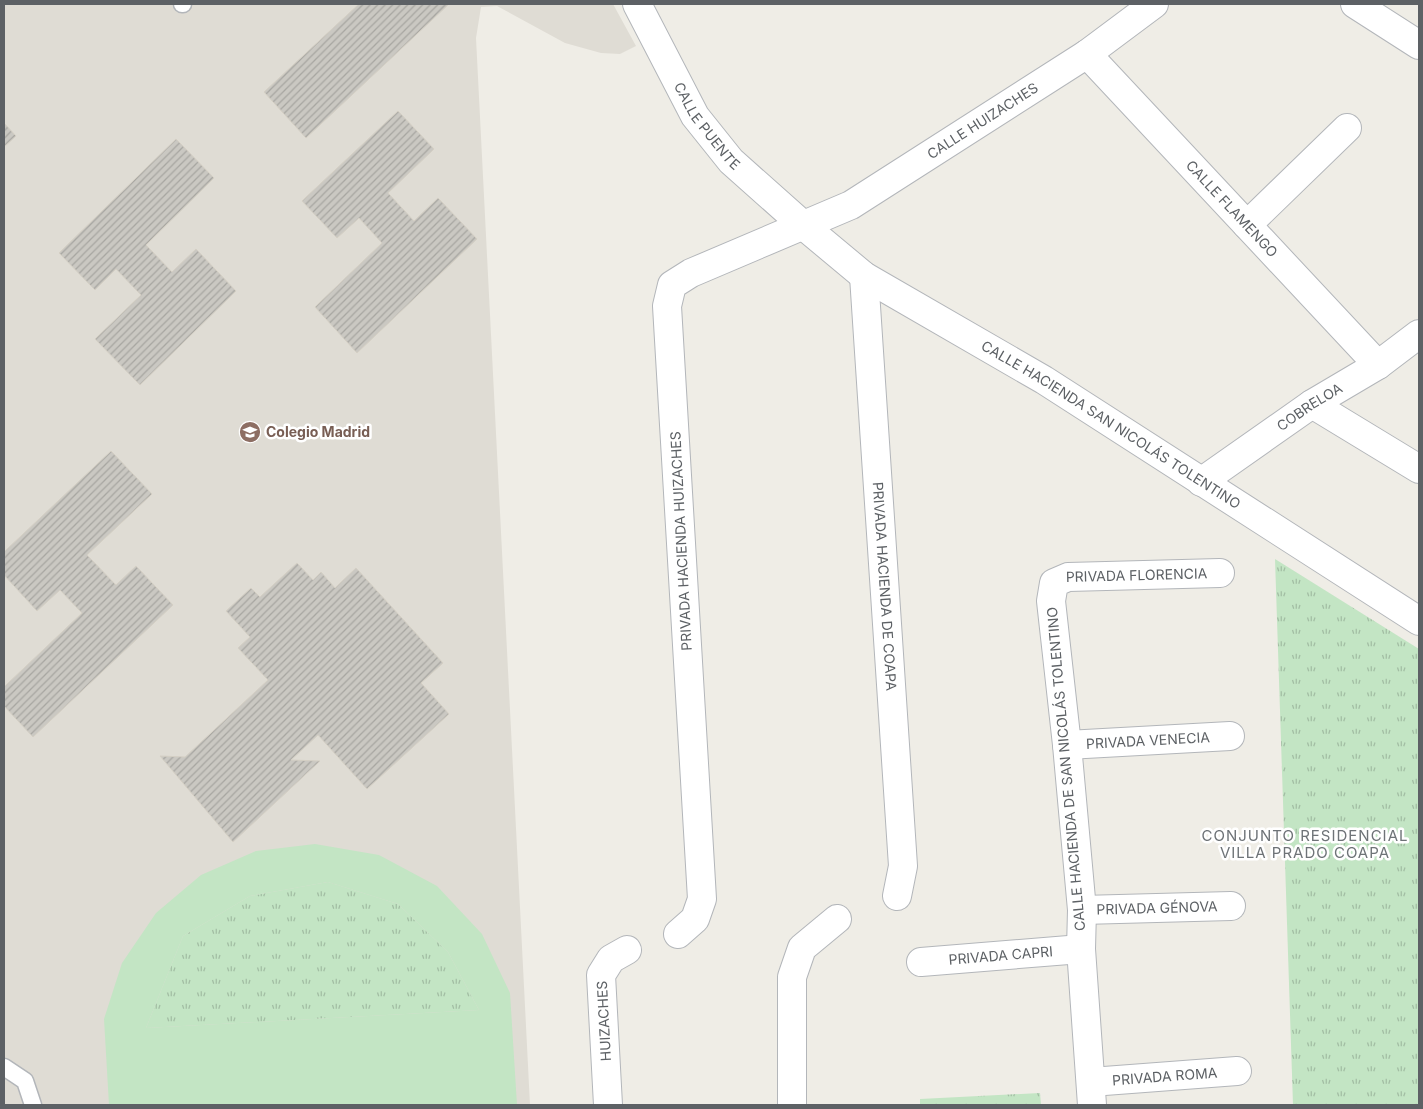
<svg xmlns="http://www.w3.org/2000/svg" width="1423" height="1109" font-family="Inter,sans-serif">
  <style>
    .education { fill: #dfdcd4 }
    .grass { fill: url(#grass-tufts) }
    .garden { fill: #c3e5c4; fill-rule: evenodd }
    .building { fill: url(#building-hatch); stroke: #d4cfc4 }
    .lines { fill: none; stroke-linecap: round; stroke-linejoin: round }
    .lane-casing { stroke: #b3b6ba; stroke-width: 19 }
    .street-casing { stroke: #b3b6ba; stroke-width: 30 }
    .lane { stroke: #fff; stroke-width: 16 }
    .street { stroke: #fff; stroke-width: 28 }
    .labels { text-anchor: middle; stroke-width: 5; stroke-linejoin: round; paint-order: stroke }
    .street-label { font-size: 14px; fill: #5d6165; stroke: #fff }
    .education-label { font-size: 14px; font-weight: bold; fill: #785e54; stroke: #fff; text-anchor: start }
    .neighbourhood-label { font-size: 15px; letter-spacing: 1px; fill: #6e7377; stroke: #fff }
  </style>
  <defs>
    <pattern id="grass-tufts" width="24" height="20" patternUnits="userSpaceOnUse" patternTransform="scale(1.25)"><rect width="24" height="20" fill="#c3e5c4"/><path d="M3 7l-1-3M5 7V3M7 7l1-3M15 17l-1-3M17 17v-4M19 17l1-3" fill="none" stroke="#a2bda3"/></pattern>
    <pattern id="building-hatch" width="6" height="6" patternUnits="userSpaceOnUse" patternTransform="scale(1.25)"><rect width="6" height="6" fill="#cac8c2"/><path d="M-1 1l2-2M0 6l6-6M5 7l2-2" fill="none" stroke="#a7a6a1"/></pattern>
  </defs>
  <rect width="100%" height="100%" fill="#efede6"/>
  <path class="education" d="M4 4H613L636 46 620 54 601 53 565 43 497 6 481 7 476 38 530 1105H4Z"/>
  <g class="grass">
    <path d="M1275 559 1419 649V1105H1293Z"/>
    <path d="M328 882 398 904 448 952 479 1010 146 1028 183 936 250 896Z"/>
    <path d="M1040 1093 1041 1105H920V1099Z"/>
  </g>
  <path class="garden" d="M315 844 379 855 437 886 482 934 510 993 517 1105H109L104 1019 122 963 156 913 201 875 256 851ZM328 882 398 904 448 952 479 1010 146 1028 183 936 250 896Z"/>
  <g class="building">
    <path d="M359 4H449L306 138 264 92Z"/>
    <path d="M398 111 434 149 388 193 414 221 438 198 477 239 357 353 315 307 382 243 359 218 337 238 302 201Z"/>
    <path d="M4 123 16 136 4 147Z"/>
    <path d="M176 139 214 178 146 245 172 272 196 249 236 291 140 385 95 339 141 295 116 269 95 290 59 253Z"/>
    <path d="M111 451 152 494 87 555 116 585 136 566 173 605 33 737 4 706V687L82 613 60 590 37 611 4 575V552Z"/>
    <path d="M297 563 313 580 321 572 335 588 356 568 443 663 421 683 449 714 367 789 318 735 291 760 320 761 233 842 160 756 185 757 268 680 238 648 250 637 226 611 251 588 260 597Z"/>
  </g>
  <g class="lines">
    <g class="lane-casing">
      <g id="lane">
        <path d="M182 4H183"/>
        <path d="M4 1067 25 1081 33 1105"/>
      </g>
    </g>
    <g class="street-casing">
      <g id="street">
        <path id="s1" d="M637 4 695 116 731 161 804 226 864 276 1044 380 1419 621"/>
        <path d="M1355 4 1419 45"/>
        <path id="s2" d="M1087 54 1378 365"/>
        <path d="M1247 225 1347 128"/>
        <path id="s3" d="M864 276 903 866 897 896"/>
        <path d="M1312 404 1419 469"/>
        <path id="s4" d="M1201 482 1312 404 1378 365 1419 334"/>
        <path id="s5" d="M1067 745 1230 736"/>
        <path id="s6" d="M1082 910 1231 906"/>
        <path id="s7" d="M678 934 695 919 702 899 667 306 672 285 691 273 851 205 1087 54 1154 4"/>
        <path id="s8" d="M921 962 1081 949"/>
        <path id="s9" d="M1091 1082 1237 1071"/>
        <path d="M608 1105 601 975 611 959 627 950"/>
        <path d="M792 1105V977L802 948 837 919"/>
        <path id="s10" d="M1092 1105 1081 949 1082 910 1067 745 1051 601 1054 583 1068 577 1220 573"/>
      </g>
    </g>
    <use href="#lane" class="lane"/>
    <use href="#street" class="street"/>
  </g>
  <defs>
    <g id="school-disc" transform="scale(1.125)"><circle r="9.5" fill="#8d6e63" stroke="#fff"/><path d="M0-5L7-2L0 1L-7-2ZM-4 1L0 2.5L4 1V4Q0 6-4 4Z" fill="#fff"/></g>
  </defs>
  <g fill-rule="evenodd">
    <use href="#school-disc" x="250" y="432"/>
  </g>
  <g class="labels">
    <g class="street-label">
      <text dy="5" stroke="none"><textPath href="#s7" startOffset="1012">CALLE HUIZACHES</textPath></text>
      <text dy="5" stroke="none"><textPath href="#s1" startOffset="141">CALLE PUENTE</textPath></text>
      <text dy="5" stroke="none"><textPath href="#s2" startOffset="212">CALLE FLAMENGO</textPath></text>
      <text dy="5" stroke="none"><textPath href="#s4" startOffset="132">COBRELOA</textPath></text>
      <text dy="5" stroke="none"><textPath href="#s1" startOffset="648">CALLE HACIENDA SAN NICOLÁS TOLENTINO</textPath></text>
      <text transform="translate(681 541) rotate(-93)" y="5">PRIVADA HACIENDA HUIZACHES</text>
      <text dy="5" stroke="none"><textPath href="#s10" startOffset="608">PRIVADA FLORENCIA</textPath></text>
      <text dy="5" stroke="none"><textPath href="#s3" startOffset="311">PRIVADA HACIENDA DE COAPA</textPath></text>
      <text dy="5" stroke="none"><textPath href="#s5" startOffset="81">PRIVADA VENECIA</textPath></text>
      <text transform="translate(1066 769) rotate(-95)" y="5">CALLE HACIENDA DE SAN NICOLÁS TOLENTINO</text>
      <text dy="5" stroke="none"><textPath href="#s6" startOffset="75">PRIVADA GÉNOVA</textPath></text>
      <text dy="5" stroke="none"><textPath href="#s8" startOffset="80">PRIVADA CAPRI</textPath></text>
      <text transform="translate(604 1021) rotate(-93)" y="5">HUIZACHES</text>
      <text dy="5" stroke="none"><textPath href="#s9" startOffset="74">PRIVADA ROMA</textPath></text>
    </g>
    <g class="education-label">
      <text x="266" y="437">Colegio Madrid</text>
    </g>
    <g class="neighbourhood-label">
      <text x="1305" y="841">CONJUNTO RESIDENCIAL<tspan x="1305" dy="17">VILLA PRADO COAPA</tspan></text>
    </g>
  </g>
  <rect width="1423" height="1109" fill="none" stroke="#5d6165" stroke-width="10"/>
</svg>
